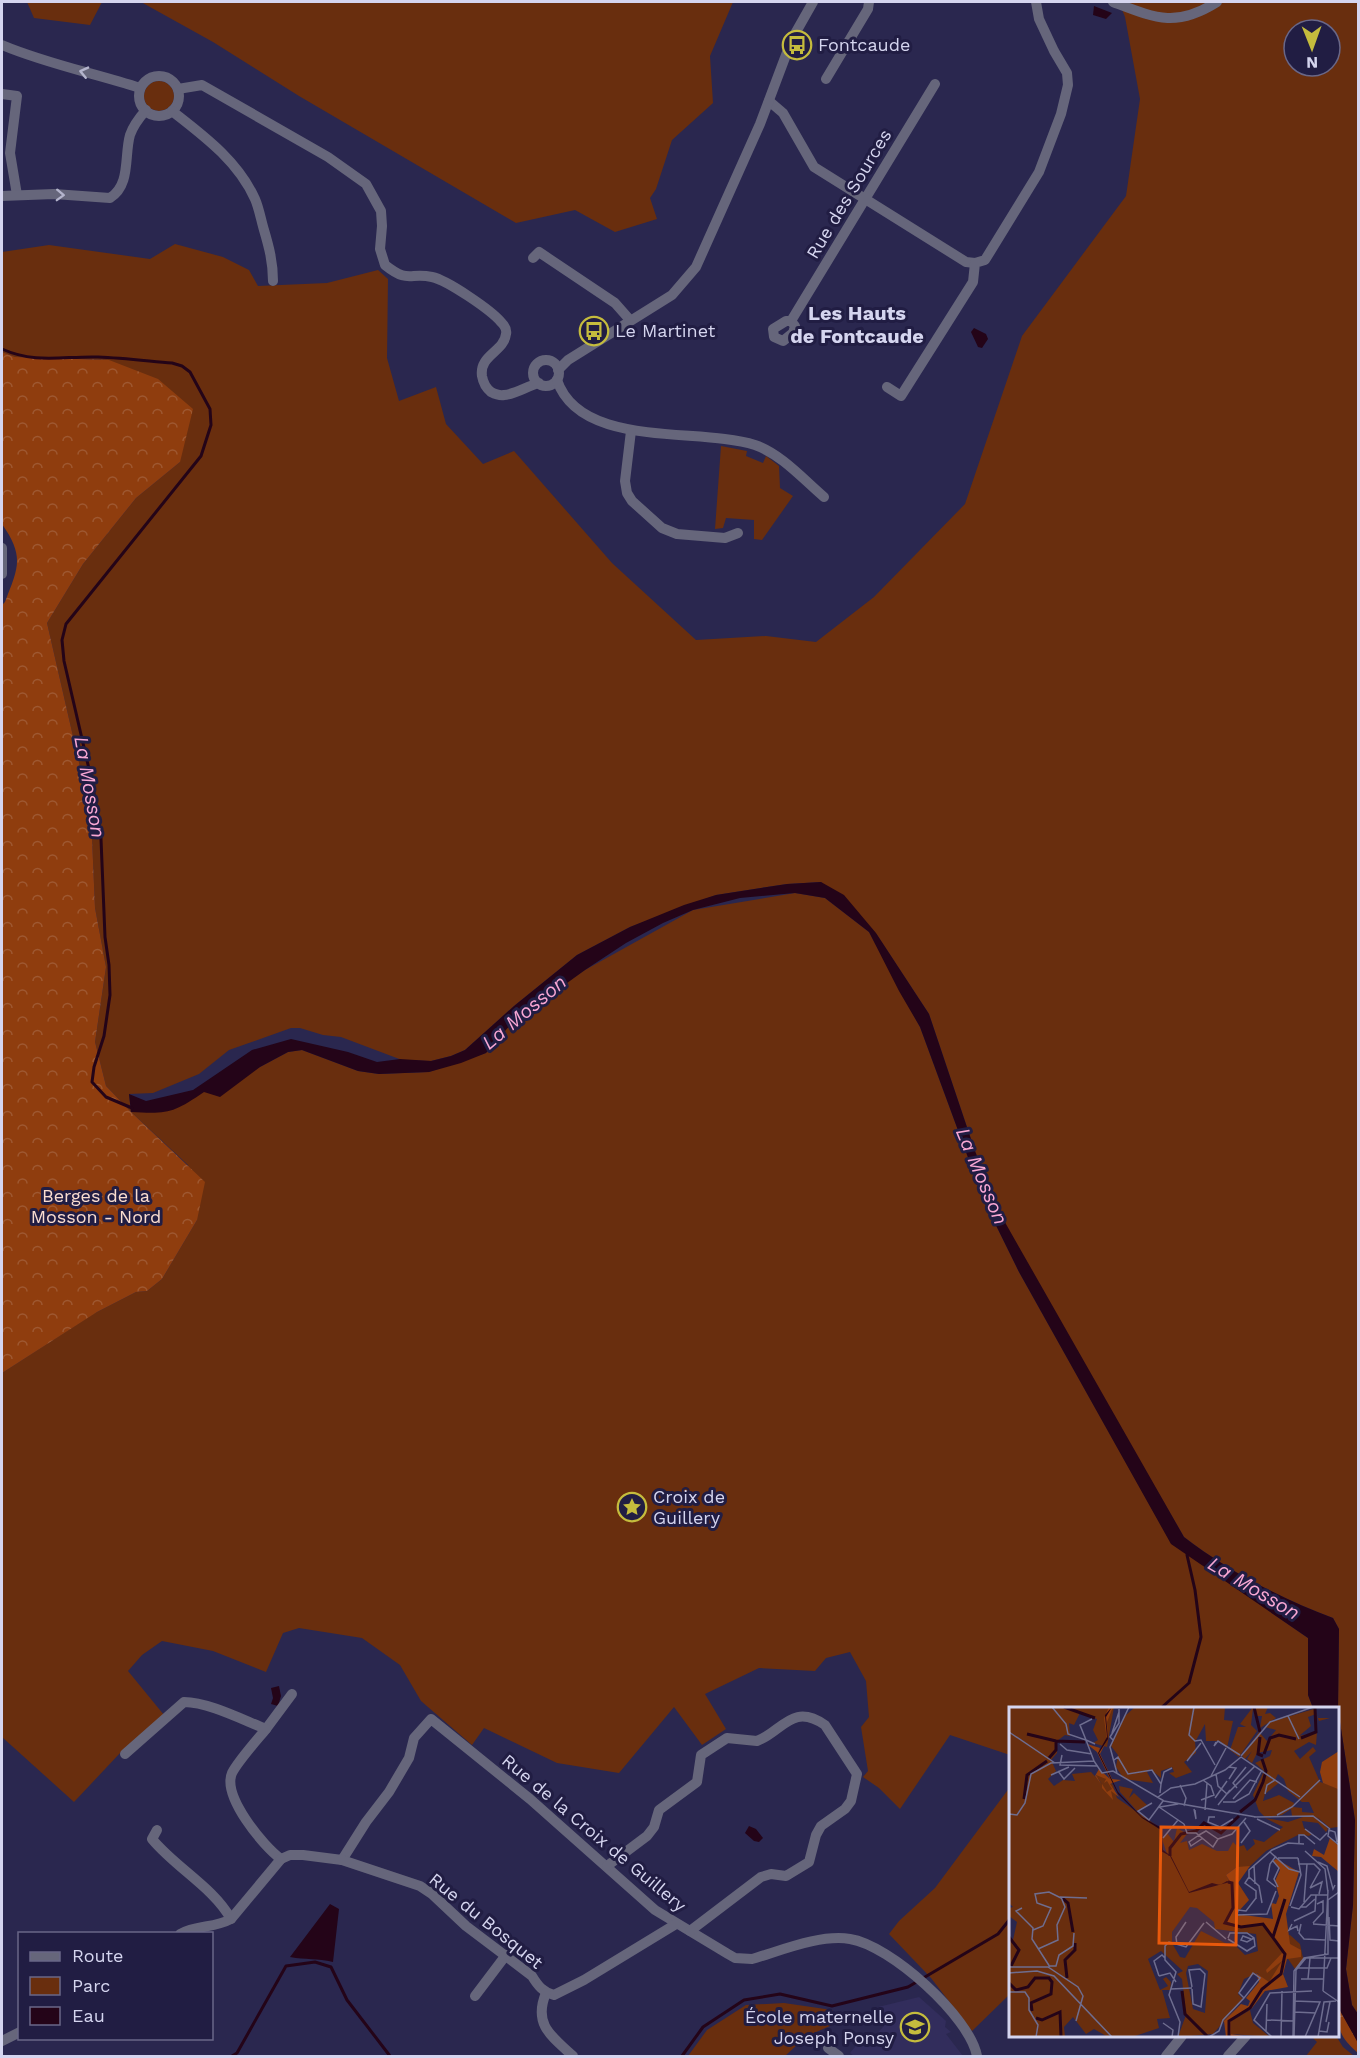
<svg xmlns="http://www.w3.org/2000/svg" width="1360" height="2058" font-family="'Work Sans',sans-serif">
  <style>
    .built { fill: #322d5c }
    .green { fill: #692e0e; fill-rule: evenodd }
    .forest { fill: url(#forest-crowns) }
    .water { fill: #240418 }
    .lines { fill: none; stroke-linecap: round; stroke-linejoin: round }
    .stream { stroke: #240418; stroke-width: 3 }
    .minor { stroke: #66667b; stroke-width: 10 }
    .oneway { stroke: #b4b4cc }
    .labels { text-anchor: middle; stroke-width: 6; stroke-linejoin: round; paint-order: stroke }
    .poi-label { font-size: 18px; fill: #d5d5ef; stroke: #211d43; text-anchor: start }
    .street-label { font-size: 18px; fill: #d5d5ef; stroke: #211d43 }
    .park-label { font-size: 18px; fill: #faddd0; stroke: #211d43 }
    .neighbourhood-label { font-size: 20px; font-weight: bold; fill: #d5d5ef; stroke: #211d43 }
    .water-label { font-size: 20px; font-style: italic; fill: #f8a7d4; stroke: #211d43 }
    .inset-river { fill: none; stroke: #240418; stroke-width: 3 }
    .inset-road { fill: none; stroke: #6e6d8f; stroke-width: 1.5 }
    .view { fill: #e8590c; fill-opacity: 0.15; stroke: #e8590c; stroke-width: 3 }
    .inset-edge { fill: none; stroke: #d5d5ef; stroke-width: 3 }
  </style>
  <defs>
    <pattern id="forest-crowns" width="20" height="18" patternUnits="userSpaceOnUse" patternTransform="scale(1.5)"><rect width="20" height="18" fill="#8f3d0e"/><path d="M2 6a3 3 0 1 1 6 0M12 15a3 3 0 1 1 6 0" fill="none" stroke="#9e5831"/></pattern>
  </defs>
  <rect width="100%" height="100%" fill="#2a274f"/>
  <path class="built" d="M919 1997 946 2021 945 2027 951 2032 946 2034 963 2056H854L850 2053 864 2036 872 2039 884 2026 874 2008Z"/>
  <g class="green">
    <path d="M27 2H102L90 25 34 18Z"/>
    <path d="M141 2H733L710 56 713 103 672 140 656 189 650 198 657 219 615 232 575 210 516 223 299 96 213 42Z"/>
    <path d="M1119 2H1358V2014L1352 2005 1346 1969 1353 1905 1355 1820 1338 1709 1339 1629 1333 1618C1283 1600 1225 1569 1184 1537L1057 1319 998 1210 975 1151 929 1014 877 935 821 882 787 884 716 895 630 927 577 955 514 1006 465 1050 451 1056 431 1061 402 1060 341 1037 323 1035 300 1028H291L229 1050 199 1074 153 1093 129 1094 131 1112 174 1105 260 1067 288 1052 302 1050 358 1071 379 1074 429 1072 486 1053 515 1017 585 970 693 910 795 893 825 898 869 932 920 1027 984 1201 1019 1272 1171 1543 1308 1638V1695L1313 1708H1010V1755L950 1735 900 1809 879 1788 863 1777 868 1771 861 1727 869 1717 866 1681 850 1652 826 1658 815 1671 759 1668 705 1694 726 1729 702 1745 674 1707 619 1773 557 1763 484 1728 472 1745 421 1701 400 1665 362 1638 299 1628 283 1633 266 1672 213 1651 162 1641 142 1655 128 1671 164 1715 121 1752 74 1802 2 1737V1373L93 1314 136 1292 147 1291 162 1279 197 1220 188 1165 131 1112 106 1086 95 1042 106 967 95 908 91 815 47 623 83 564 136 498 180 462 109 360 15 357 2 352V252L49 245 150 259 175 244 223 257 249 270 258 286 327 283 378 270 388 279 387 358 399 401 436 387 446 424 483 464 514 451 612 563 696 640 766 636 816 642 874 597 965 504 1022 336 1126 196 1140 99 1125 17ZM1294 30H1330V66H1294Z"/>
    <circle cx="159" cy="96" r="15"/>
    <path d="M721 446 747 451 746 456 763 463 766 456 779 466 780 488 793 496 762 540 754 539V520L726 518 723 528 715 529Z"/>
    <path d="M1010 1787V1994L972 2031 931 1978 889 1934 899 1921 935 1888Z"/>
    <path d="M784 2003 832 2010 839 2022 807 2036 785 2056H688L707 2030 746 2005Z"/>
    <path d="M1311 2036H1336L1343 2047 1354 2056H1306L1317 2042Z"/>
  </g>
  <g class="forest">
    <path d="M2 352 15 357 109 360 158 379 193 409 180 462 136 498 83 564 47 623 91 815 95 908 106 967 95 1042 106 1086 131 1112 205 1182 197 1220 162 1279 147 1291 136 1292 97 1312 2 1373V605L5 602C18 568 25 557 2 524Z"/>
    <path d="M1338 2007 1358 2042V2053C1340 2037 1338 2031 1338 2007Z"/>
  </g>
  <g class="water">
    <path d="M1094 6 1112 13 1106 19 1093 15Z"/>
    <path d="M974 328 986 334 988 339 982 348 978 347 971 332Z"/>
    <path d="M821 882 844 895 876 933 929 1014 975 1151 998 1210 1184 1537C1225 1569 1283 1600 1333 1618L1339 1629 1338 1709 1355 1820 1353 1905 1346 1969 1352 2005 1358 2014V2043L1338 2007V1708H1313L1308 1695V1638L1171 1544 1019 1272 984 1201 920 1027 899 991 869 932 825 898 795 893 740 898 693 910 663 923 626 943 585 970 512 1023 486 1053 461 1063 429 1072 379 1074 358 1071 302 1050 288 1052 260 1067 220 1097 204 1092C173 1113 169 1114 131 1112L129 1094 146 1101 193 1090 252 1050 291 1039 348 1052 377 1062 400 1059 431 1061 451 1056 465 1050 514 1006 577 955 630 927 684 905 716 895 787 884Z"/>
    <path d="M279 1686 281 1696 278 1706 271 1704 273 1698 271 1688Z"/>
    <path d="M749 1826 756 1829 763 1838 759 1842 754 1841 745 1833Z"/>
    <path d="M330 1904 339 1909 333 1962C317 1958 306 1960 290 1957Z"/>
  </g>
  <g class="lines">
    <g class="stream">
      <path d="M2 349C35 364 63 356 98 357 123 358 148 361 172 363L182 366 190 372 210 409 211 425 201 456 66 624 62 640 64 661 92 782 101 839 105 937 109 965 110 995 104 1036 94 1067 92 1082 106 1097 132 1108"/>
      <path d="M1161 1708 1189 1683 1201 1637 1195 1590 1187 1555"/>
      <path d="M232 2056 237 2053 286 1966 315 1962 331 1967 347 2000 390 2056"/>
      <path d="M682 2056 703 2027 744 2000 780 1994 832 2006 908 1987 998 1934 1010 1919"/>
    </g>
    <g class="minor">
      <path d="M1113 2C1155 18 1176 28 1217 2"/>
      <path d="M2 45C47 64 94 73 140 88"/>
      <circle cx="159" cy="96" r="20"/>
      <path d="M826 79 868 9 869 2"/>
      <path d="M178 89 202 85 328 157 366 184 381 211 382 226 380 249 385 265C409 284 409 272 432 277 447 280 491 310 501 322 504 325 507 330 506 334 504 352 479 355 482 376 483 382 486 388 491 392 495 394 499 396 504 395 516 394 527 386 539 383"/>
      <path d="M2 94 17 96 10 153 17 195"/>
      <path d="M769 101 783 113 814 167 966 262 975 263"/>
      <path d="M172 111C204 136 238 161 255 199 259 208 261 220 264 230 269 247 273 262 273 281"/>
      <path d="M2 196 54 194 110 198C131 185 124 156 130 135 133 126 139 118 146 110"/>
      <path d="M533 258 539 252 615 303 630 320"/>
      <path d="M791 321 795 326 793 333 783 341 774 337 773 329 786 321H791L935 84"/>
      <circle cx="546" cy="373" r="13"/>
      <path d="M558 370 568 360 672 295 696 267 760 124 792 39 813 2"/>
      <path d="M557 380C580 449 699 427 755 445 781 454 803 479 824 497"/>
      <path d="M887 387 901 396 973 282 975 263 985 260 1039 172 1061 114 1068 85 1067 73 1054 51 1039 19 1036 2"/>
      <path d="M631 431 625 481 627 493 632 501 662 528 677 534 725 538 738 533"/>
      <path d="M2 548V574"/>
      <path d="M266 1729 292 1694"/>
      <path d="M125 1754 184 1702C208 1702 243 1720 266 1729 257 1740 238 1761 232 1773 222 1796 263 1846 281 1859"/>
      <path d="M157 1830 152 1839C176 1868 213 1887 231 1919"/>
      <path d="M342 1860 366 1822 389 1792 409 1758 414 1738 431 1719 530 1799 655 1910 728 1954 735 1958 752 1959C780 1951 820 1934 850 1939 890 1945 970 2017 977 2056"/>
      <path d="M607 1866 647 1836 654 1827 659 1810 697 1782 701 1755 727 1738 757 1741C782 1732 792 1702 825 1725L857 1774 851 1801 845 1809 821 1826 816 1835 809 1862 786 1876 771 1874 761 1877 690 1931"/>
      <path d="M180 1934C196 1925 215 1928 231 1919L281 1859 290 1855H303L342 1860 420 1886 432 1894 466 1926 532 1976C538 1986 543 1992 554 1995L584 1980 676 1924"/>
      <path d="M546 1993C533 2024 551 2036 573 2056"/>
      <path d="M475 1996 506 1955"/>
      <path d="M2 2041 20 2032"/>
      <path d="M828 2048 839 2056"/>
      <path d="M1166 2056 1182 2036"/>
      <path d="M1228 2056 1246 2036"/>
    </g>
  </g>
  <defs><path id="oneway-chevron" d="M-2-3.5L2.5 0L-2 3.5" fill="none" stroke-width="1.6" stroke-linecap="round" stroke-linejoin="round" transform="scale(1.5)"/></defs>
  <g class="oneway">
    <use href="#oneway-chevron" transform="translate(84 72) rotate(-167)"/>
    <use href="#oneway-chevron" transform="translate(60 195) rotate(2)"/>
  </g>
  <defs>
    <g id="bus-ring" transform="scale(1.5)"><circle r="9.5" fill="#211d43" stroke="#c5bc3d" stroke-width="1.5"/><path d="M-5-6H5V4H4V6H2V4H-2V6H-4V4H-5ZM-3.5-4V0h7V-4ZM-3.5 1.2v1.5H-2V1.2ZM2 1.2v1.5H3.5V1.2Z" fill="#c5bc3d"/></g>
    <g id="sight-ring" transform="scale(1.5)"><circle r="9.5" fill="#211d43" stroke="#c5bc3d" stroke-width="1.5"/><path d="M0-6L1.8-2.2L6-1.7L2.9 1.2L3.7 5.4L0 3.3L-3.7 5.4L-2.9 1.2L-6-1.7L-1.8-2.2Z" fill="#c5bc3d"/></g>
    <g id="school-ring" transform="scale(1.5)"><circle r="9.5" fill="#211d43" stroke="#c5bc3d" stroke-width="1.5"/><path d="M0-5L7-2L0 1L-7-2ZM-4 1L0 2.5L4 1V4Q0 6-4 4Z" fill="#c5bc3d"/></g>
  </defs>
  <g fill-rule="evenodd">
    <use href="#bus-ring" x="797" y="45"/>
    <use href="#bus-ring" x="594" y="331"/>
    <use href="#sight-ring" x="632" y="1507"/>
    <use href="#school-ring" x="915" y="2027"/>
  </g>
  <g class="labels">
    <g class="poi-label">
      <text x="818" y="51">Fontcaude</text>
      <text x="615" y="337">Le Martinet</text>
      <text x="653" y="1503">Croix de<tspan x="653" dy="21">Guillery</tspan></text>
      <text x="894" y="2023" text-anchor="end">École maternelle<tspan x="894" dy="21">Joseph Ponsy</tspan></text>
    </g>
    <g class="street-label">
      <text transform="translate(849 194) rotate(-59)" y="6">Rue des Sources</text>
      <text transform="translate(594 1833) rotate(40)" y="6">Rue de la Croix de Guillery</text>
      <text transform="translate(486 1921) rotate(39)" y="6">Rue du Bosquet</text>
    </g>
    <g class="park-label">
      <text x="96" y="1202">Berges de la<tspan x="96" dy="21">Mosson - Nord</tspan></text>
    </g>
    <g class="neighbourhood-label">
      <text x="857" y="320">Les Hauts<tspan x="857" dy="23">de Fontcaude</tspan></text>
    </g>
    <g class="water-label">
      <text transform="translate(90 787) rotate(80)" y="7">La Mosson</text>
      <text transform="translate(524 1012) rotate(-40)" y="7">La Mosson</text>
      <text transform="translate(982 1176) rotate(67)" y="7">La Mosson</text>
      <text transform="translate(1254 1588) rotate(31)" y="7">La Mosson</text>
    </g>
  </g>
  <g transform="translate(1009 1707)">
    <rect width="330" height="330" fill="#2a274f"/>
    <path d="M0 0H105L98 40 84 36 89 33 84 23 88 12 71 6 65 18 60 16 61 29 56 28 48 34V46L42 53 47 64 39 72 45 79 54 73 66 74 63 67 82 65 93 77 87 69 90 66 104 78 108 91 151 121 152 144 158 147 153 132 158 126 165 135 168 121 178 127 171 136 178 134 180 143 193 137 208 144H219L224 135 229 140 235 138 238 144 246 137 244 132 255 135 274 120 256 111 279 115 294 110 283 109 282 102 273 108 256 110 250 104 244 88 255 64 246 56 261 49 263 43 248 46 243 56 238 52 243 44 236 52 233 49 250 25 258 34 267 23 256 20 261 15 305 2 309 11H321L310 14 307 7 299 10 302 19 290 29 308 25 307 38 300 35 285 44 291 52 304 40 307 44 300 50 311 75 330 81 329 120 321 121 307 109 319 122 317 125 309 116 293 114 295 121 303 127 300 129 291 127 257 144 239 161 228 160 217 168 222 176 225 202 217 211 221 217 232 220 254 217 274 245 271 262 259 276 248 266 235 272 229 287 234 292 204 327 169 330 177 308 173 272 168 267 174 264 152 244 139 252 151 283 159 279 154 272 157 270 162 275 161 283H153L161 311 148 312 150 321 123 330H99L85 322 77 327 64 310 55 320 56 330H0V233H4L8 215 0 209V201L4 200 0 196ZM269 67 275 72 279 84 293 95H300L305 106 293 105V101L284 100 285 96 270 88 254 94 256 87 271 75 266 73ZM181 200 188 201 205 215 206 222 247 227 249 244 236 248 225 237 220 238 192 224 176 251 171 250 163 236V225ZM189 257 199 264 196 306 184 302 177 266 179 259ZM126 0H216L215 13 224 14 218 41 211 34H197L196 17 186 35 187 46 175 55 183 65 167 71 160 66 165 65 163 60 152 64V71L141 62 138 65 144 76 115 72 107 60 109 48 102 39 116 9ZM244 0H259L256 7 261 6 267 11 251 21 253 9H246L244 1 242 18 248 24 230 50 221 43 229 20H237L231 17ZM110 79 124 82 120 91 125 86 138 98 128 104 111 85ZM281 228 291 237 294 251 298 250 286 262 277 249V229ZM241 303 244 316 261 330 222 327V314Z" fill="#692e0e" fill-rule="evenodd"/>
    <path d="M100 0H104L98 15 99 31 91 47 103 72 112 73 101 77 110 90 102 84 104 93 93 81V77L98 85 103 82 98 74 95 76 97 72 87 68 92 77 86 69 90 62 101 72 88 45 78 37 91 41 90 44 98 34 95 11ZM330 44V81L329 82 314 76 311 65 313 55ZM321 131 330 139V165L312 150 303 149 305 142 315 148ZM267 152 290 165 277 207 281 237 292 243V250L278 252 274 267 279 280 256 284 243 301 222 314V327L241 330H217L215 314 232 297 239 299 241 294 237 291 250 275 247 266 260 275 273 254 258 266 257 263 274 245 254 217 232 220 216 214 225 202 222 176 217 168 228 160 241 159 229 176 240 193 227 207 264 212 262 196 267 197 270 189 266 174 271 163 264 154Z" fill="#8f3d0e"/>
    <path d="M103 0 97 10 99 32 90 46 109 85 133 110 151 120 153 124 154 143 162 149 180 185 203 176 211 178 218 174 221 175 180 186 161 149 152 144V123L133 111 109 87 89 46 98 30 96 8Z" fill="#240418"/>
    <path class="inset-river" d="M55 0 86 11M245 0 251 25M18 27 47 34M251 30 249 47 254 49M292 31 307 25 306 1M255 47 261 31 270 28 287 32M40 51 47 43V34L76 35M15 92 18 68 38 54M231 105 246 93 254 75 257 64 253 52M161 149V141L172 127 187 124 195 116 212 126 230 109M219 175 223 176 224 201 216 216 232 220 254 217 276 247 272 267 253 282 241 301 220 314V330M53 191 59 196 64 225M0 230 10 243 2 259M264 230 276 192M58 271 56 253 66 243V236M0 276 7 283 19 280 26 271H40L43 275 42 287 22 296 23 304M173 284 176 307 198 329M27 311 33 313 51 305 52 330"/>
    <path class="inset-road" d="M43 0 57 17 59 27 77 33 85 54M185 0 180 28 186 34 192 33 206 58M279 9 290 32M83 12 71 18 77 33 86 37M0 25 46 56M103 26 110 5M104 33 101 30 110 16V2M207 35 205 39 209 34 231 48M51 37 58 43 83 47M53 48 51 58 89 59M232 49 261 15 304 0M232 50 291 90M105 53 109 50 119 67 143 63 152 77 151 86M178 54 192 36M220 60 227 61 220 72M49 64 55 72 66 61M108 66 101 40 120 0M207 67 209 79 218 87M42 68 60 60M202 69 217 41M152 77 155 65 163 61M171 78 177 91 175 99M228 81 224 76 237 60M218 87 246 59M256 87 258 78 266 73M149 90 162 81 186 77 216 63 232 50M206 91 218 74M224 92 241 73 248 75M192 93 205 88 202 79 194 73M214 95H226L240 87 253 63M143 96 129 104 140 113 154 94M209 98 221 83M150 100 175 117M151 100 169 97M185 102 187 112 186 103M196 103 198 76M0 107 8 108 16 96 22 67 42 56 85 54 93 66 104 64 155 94 247 110M268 108 283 100 311 73M206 110H200L199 115 211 120 224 112M245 110 304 109 321 122M248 112 271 123M175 117 178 126H187L204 140 209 132M296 122 311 133 318 126M190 128 180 135 182 139 194 131M190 128 197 124 209 132M154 131 169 113M209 132 223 127 237 111M328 135 326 125 320 123 319 129 330 138M232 136 241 124 235 115M290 136V128H295L306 137M296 144 316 162 319 186M261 145 280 162 291 165M269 151H289M264 154 270 161 265 172 269 180M309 155 318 159 324 182 326 178M289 157H305L311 163 301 181M245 158 246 177M240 170 236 176 247 184V192M267 180 258 173 261 157 267 149M301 181 313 175 310 187M247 191 237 204 229 203 228 208 258 207 267 184M295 195 298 157M253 196 250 179 240 170V163L263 143 279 136 295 137M281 199 292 168 289 151M282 200 290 202 302 188H318M291 200H297L306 192M13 201 7 204 24 221 23 232 41 260M320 210 321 233 330 234M285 214 306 204 307 188M197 215 217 232M304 216 314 205V194L308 197M283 217 280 223 288 219 289 224M292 217 290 226 295 232 316 233M304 217 330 219M24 223 34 219 42 201 28 196 26 187 40 185 52 191M219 231 221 226H238L245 231 246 239 238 244 219 232M242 232 234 229 232 233 238 235 245 231M168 238 167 230 177 215M29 242 49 233 48 218 56 200 52 190 78 191M41 259H47L50 248 64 239 65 226M0 260H39L69 280 74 289 67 314M288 261H318L322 251M0 266 28 264 45 269 103 330M244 266 251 271 235 291 230 286ZM150 269 145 254 153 248 156 251M150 269 161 266 167 275M292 272H315M299 272 301 251M183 280 180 263 191 262 196 267 192 300 184 297 183 282M162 282 183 281M314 284 319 183M314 284 330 295M0 285H16L20 291V303L29 318 27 330M285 294 311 295 296 330M285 305 307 306M258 313 285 314M317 315 321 295M154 316 164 323 163 330M310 324 318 325 320 315M257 325 258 297M169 330 171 315 160 288 167 265 156 253V239L160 235 177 240 195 216M200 330 210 324 214 313 235 291M263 330 245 313 261 286 303 284M272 330 273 284M284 330 285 264 295 251 319 247V193L330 185M285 330 287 263 297 251H330M309 330 315 295 327 294"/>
    <path class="view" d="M152 120 229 121 227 238 150 236Z"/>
    <rect width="330" height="330" class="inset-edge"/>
  </g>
  <rect width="1360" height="2058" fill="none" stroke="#d5d5ef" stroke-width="6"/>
  <rect x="18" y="1932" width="195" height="108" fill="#211d43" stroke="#696788" stroke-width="1.5"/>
  <rect x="30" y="1952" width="30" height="9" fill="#66667b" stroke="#696788" stroke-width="1.5"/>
  <text x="72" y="1962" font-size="18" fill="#d5d5ef">Route</text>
  <rect x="30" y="1977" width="30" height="18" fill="#692e0e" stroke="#696788" stroke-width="1.5"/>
  <text x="72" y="1992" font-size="18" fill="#d5d5ef">Parc</text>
  <rect x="30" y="2007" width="30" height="18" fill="#240418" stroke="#696788" stroke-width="1.5"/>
  <text x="72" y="2022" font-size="18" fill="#d5d5ef">Eau</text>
  <g transform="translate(1312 48) rotate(179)"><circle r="28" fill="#211d43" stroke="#696788" stroke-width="1.5"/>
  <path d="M0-4.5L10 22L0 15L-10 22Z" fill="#c5bc3d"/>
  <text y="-9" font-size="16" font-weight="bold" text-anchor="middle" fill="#d5d5ef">N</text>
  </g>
</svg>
